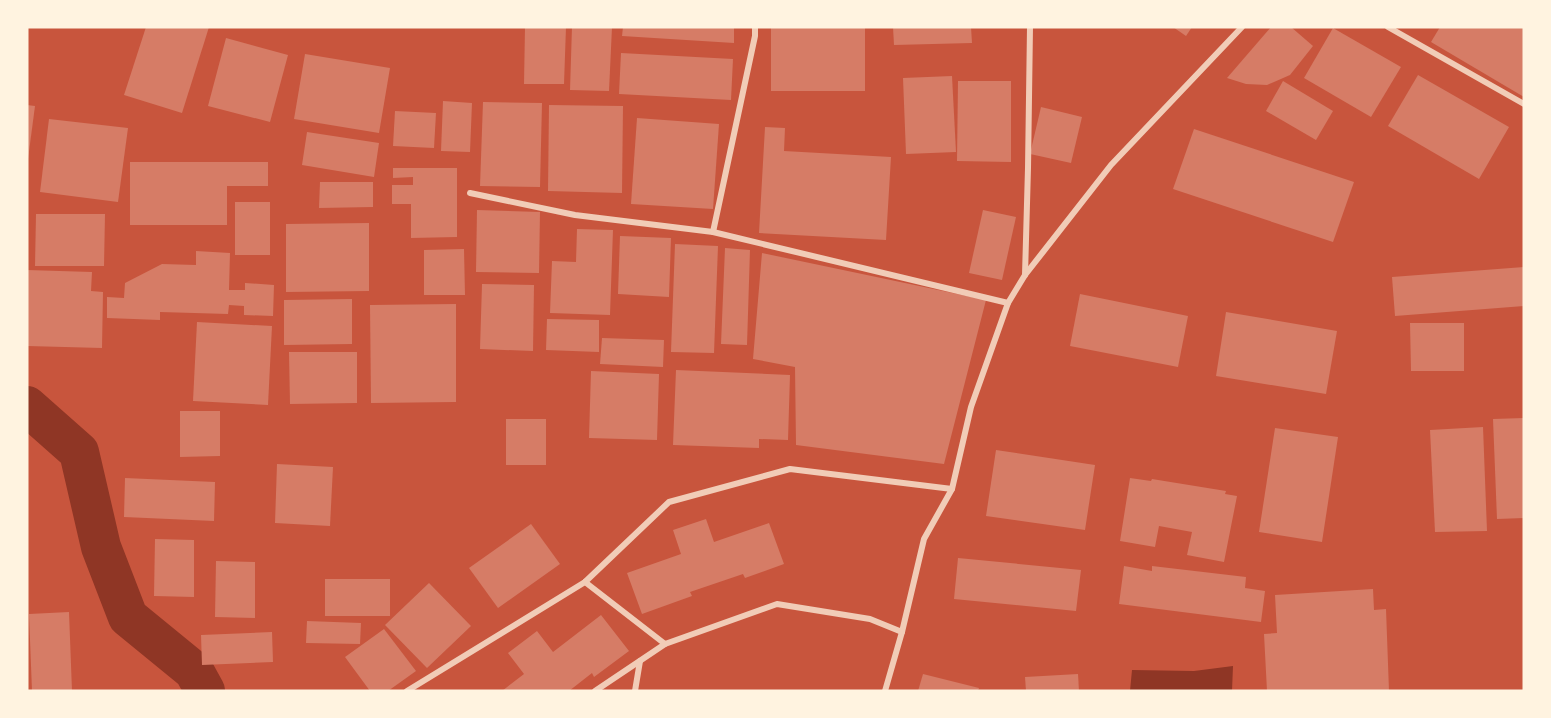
<svg xmlns="http://www.w3.org/2000/svg" width="1551" height="718" font-family="'IBM Plex Sans',sans-serif">
  <style>
    .water { fill: #8f3625 }
    .lines { fill: none; stroke-linecap: round; stroke-linejoin: round }
    .canal { stroke: #8f3625; stroke-width: 40 }
    .building { fill: #d67c66 }
    .minor { stroke: #f1ccb7; stroke-width: 6 }
  </style>
  <rect width="100%" height="100%" fill="#c8553d"/>
  <path class="water" d="M1233 666 1232 691H1130L1132 670 1194 671Z"/>
  <g class="lines">
    <path class="canal" d="M27 406 79 452 101 547 128 617 194 671 205 691"/>
  </g>
  <g class="building">
    <path d="M146 27H209L182 113 124 95Z"/>
    <path d="M525 27H566L564 84H524Z"/>
    <path d="M572 27H612L609 91 570 90Z"/>
    <path d="M623 27H734V43L622 36Z"/>
    <rect x="771" y="27" width="94" height="64"/>
    <path d="M893 27H971L972 43 894 45Z"/>
    <path d="M1173 27H1192L1186 36Z"/>
    <path d="M1271 27H1291L1313 46 1290 75 1267 85 1246 84 1227 78Z"/>
    <path d="M1440 27H1524V97L1431 42Z"/>
    <path d="M1333 28 1401 67 1371 117 1304 78Z"/>
    <path d="M226 38 288 55 270 122 208 106Z"/>
    <path d="M621 53 733 59 731 100 619 94Z"/>
    <path d="M305 54 390 68 379 133 294 119Z"/>
    <path d="M1418 75 1509 127 1479 179 1388 126Z"/>
    <path d="M952 76 956 152 906 154 903 78Z"/>
    <path d="M958 81H1011V162L957 161Z"/>
    <path d="M1283 81 1333 111 1316 140 1266 111Z"/>
    <path d="M443 101 472 103 470 152 441 151Z"/>
    <path d="M483 102 542 103 540 187 480 186Z"/>
    <path d="M27 105 35 106 28 159H27Z"/>
    <path d="M549 105 623 106 622 193 548 191Z"/>
    <path d="M1041 107 1082 117 1071 163 1030 154Z"/>
    <path d="M395 111 436 113 434 148 393 146Z"/>
    <path d="M637 118 719 124 713 209 631 204Z"/>
    <path d="M49 119 128 128 118 202 40 192Z"/>
    <path d="M765 127 785 128 784 151 891 157 886 240 759 233Z"/>
    <path d="M1194 129 1354 182 1333 242 1173 189Z"/>
    <path d="M307 132 379 143 374 177 302 165Z"/>
    <path d="M130 162H268V186H227V225H130Z"/>
    <path d="M393 168H457V237L411 238V204H392V185H413V177L393 178Z"/>
    <path d="M320 182H373V207L319 208Z"/>
    <rect x="235" y="202" width="35" height="53"/>
    <path d="M477 210 540 212 539 273 476 272Z"/>
    <path d="M983 210 1016 217 1002 280 969 273Z"/>
    <path d="M36 214H105L104 266H35Z"/>
    <path d="M369 223V291L286 292V224Z"/>
    <path d="M577 229 613 230 610 315 550 313 552 261 576 262Z"/>
    <path d="M620 236 671 238 669 297 618 294Z"/>
    <path d="M675 244 718 246 714 353 671 352Z"/>
    <path d="M725 248 750 250 747 345 721 344Z"/>
    <path d="M464 249 465 295H424V250Z"/>
    <path d="M196 251 230 253 229 290H245V283L274 285 273 316 244 315V306L229 305 228 314 160 312V320L107 318V297L124 298 125 283 162 264 196 265Z"/>
    <path d="M762 253 986 300 944 464 796 445 795 367 753 359Z"/>
    <path d="M1524 267V306L1395 316 1392 277Z"/>
    <path d="M27 270 92 272 91 291 103 292 102 348 27 346Z"/>
    <path d="M482 284 534 285 533 351 480 349Z"/>
    <path d="M1080 294 1188 316 1178 367 1070 346Z"/>
    <path d="M352 299V344L284 345V300Z"/>
    <path d="M456 304V402L371 403 370 305Z"/>
    <path d="M1226 312 1337 331 1326 394 1216 376Z"/>
    <path d="M547 319 599 320V352L546 350Z"/>
    <path d="M197 322 272 326 268 405 193 401Z"/>
    <path d="M1410 323H1464V371H1411Z"/>
    <path d="M602 338 664 340 663 367 600 364Z"/>
    <path d="M289 352H357V403L290 404Z"/>
    <path d="M676 370 790 375 788 440 759 439V448L673 445Z"/>
    <path d="M591 371 659 374 657 440 589 438Z"/>
    <path d="M180 411H220V456L180 457Z"/>
    <path d="M1524 418V518L1497 519 1493 419Z"/>
    <rect x="506" y="419" width="40" height="46"/>
    <path d="M1483 427 1487 531 1435 532 1430 430Z"/>
    <path d="M1275 428 1338 437 1322 542 1259 532Z"/>
    <path d="M996 450 1095 465 1085 530 986 516Z"/>
    <path d="M277 464 333 467 330 526 275 523Z"/>
    <path d="M125 478 215 482 214 521 124 517Z"/>
    <path d="M1130 478 1151 481 1152 479 1226 491 1225 494 1237 496 1224 562 1187 555 1192 532 1159 526 1155 547 1120 541Z"/>
    <path d="M706 519 714 542 769 523 784 564 745 578 743 574 690 592 692 596 642 614 627 573 681 554 673 530Z"/>
    <path d="M531 524 560 564 498 608 469 568Z"/>
    <path d="M155 539 194 540V597L154 596Z"/>
    <path d="M958 558 1081 570 1076 611 954 599Z"/>
    <path d="M216 561 255 562V618L215 617Z"/>
    <path d="M1124 566 1152 571V566L1246 577 1245 588 1265 591 1261 622 1119 604Z"/>
    <rect x="325" y="579" width="65" height="37"/>
    <path d="M429 583 471 626 427 668 385 625Z"/>
    <path d="M1373 589 1374 610 1386 609 1389 691H1267L1264 634 1277 633 1275 595Z"/>
    <path d="M69 612 72 691H32L29 614Z"/>
    <path d="M601 615 629 651 594 677 592 673 569 691H502L524 674 508 653 537 631 553 652Z"/>
    <path d="M307 621 361 623 360 644 306 643Z"/>
    <path d="M384 629 416 671 388 691H370L345 657Z"/>
    <path d="M272 632 273 662 202 665 201 635Z"/>
    <path d="M923 674 979 688 978 691H918Z"/>
    <path d="M1078 674 1079 691H1026L1025 677Z"/>
  </g>
  <g class="lines">
    <g class="minor">
      <path d="M1388 27 1524 104"/>
      <path d="M470 193 575 215 713 232 1008 303"/>
      <path d="M713 232 755 36V27"/>
      <path d="M1025 275 1028 168 1030 27"/>
      <path d="M585 582 665 644 777 604 870 619 902 632"/>
      <path d="M407 691 585 582 669 502 790 469 952 489"/>
      <path d="M595 691 665 644"/>
      <path d="M635 691 640 661"/>
      <path d="M885 691 902 632 924 539 952 489 971 407 1008 303 1025 275 1111 165 1242 27"/>
    </g>
  </g>
  <rect width="1551" height="718" fill="none" stroke="#fff3e0" stroke-width="57"/>
</svg>
